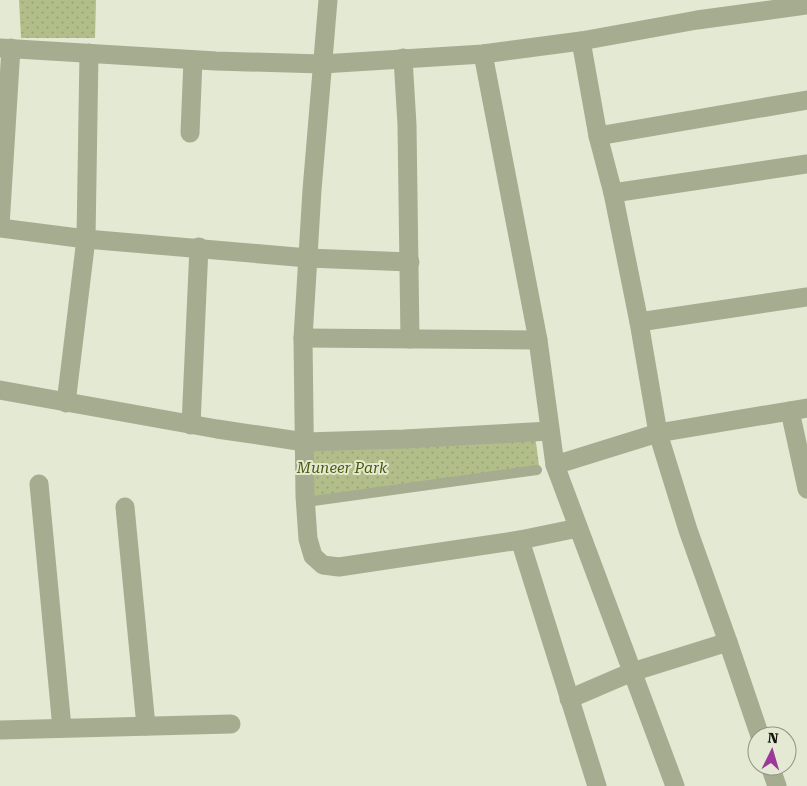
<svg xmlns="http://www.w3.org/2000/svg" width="807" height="786" font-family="'Roboto Serif',serif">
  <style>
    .park { fill: url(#park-dots) }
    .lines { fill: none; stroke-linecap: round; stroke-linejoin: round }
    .lane { stroke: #a5ac8f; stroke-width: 10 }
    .street { stroke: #a5ac8f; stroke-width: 19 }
    .labels { text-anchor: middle; stroke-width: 4; stroke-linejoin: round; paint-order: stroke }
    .park-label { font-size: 15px; font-style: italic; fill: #4c5908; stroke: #e3e9d3 }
  </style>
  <defs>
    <pattern id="park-dots" width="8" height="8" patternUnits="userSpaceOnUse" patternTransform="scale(1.25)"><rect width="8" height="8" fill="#b2be8a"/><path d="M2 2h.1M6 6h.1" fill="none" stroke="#98a376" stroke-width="1.8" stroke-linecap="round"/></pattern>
  </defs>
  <rect width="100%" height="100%" fill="#e3e9d3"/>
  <g class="park">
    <path d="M19 0H96L95 38H21Z"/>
    <path d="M535 435 539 466 313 498 312 444Z"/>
  </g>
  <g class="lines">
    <path class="lane" d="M306 502 537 470"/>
    <g class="street">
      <path d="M328 0 312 190 303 338 305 496 308 539 313 556 323 565 339 567 520 540 578 528"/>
      <path d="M581 41 598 136 613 193 639 322 658 433 688 530 728 642 760 736"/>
      <path d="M0 48 216 61 322 64 483 54 581 41 697 20 807 5"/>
      <path d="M483 54 538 340 555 465 675 786"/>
      <path d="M403 58 407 125 410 339"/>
      <path d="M190 133 193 60"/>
      <path d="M598 136 807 100"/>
      <path d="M613 193 807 164"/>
      <path d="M0 226 11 48"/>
      <path d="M0 228 86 239 308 258 410 262"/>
      <path d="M639 322 807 297"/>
      <path d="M303 338 538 340"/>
      <path d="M0 390 217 429 305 442 404 439 550 431"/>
      <path d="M66 403 86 239 89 53"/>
      <path d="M790 411 807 489"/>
      <path d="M191 425 199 247"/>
      <path d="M555 465 658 433 807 408"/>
      <path d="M39 484 62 728"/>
      <path d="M125 507 146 726"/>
      <path d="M520 540 597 786"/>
      <path d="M569 699 632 672 728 642"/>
      <path d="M0 730 231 724"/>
      <path d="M770 766 777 786"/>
    </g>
  </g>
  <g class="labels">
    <g class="park-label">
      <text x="342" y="473">Muneer Park</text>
    </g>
  </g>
  <g transform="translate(772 751) rotate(5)"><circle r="24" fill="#e3e9d3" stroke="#909584"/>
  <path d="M0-4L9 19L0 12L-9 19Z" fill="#9e379b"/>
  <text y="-8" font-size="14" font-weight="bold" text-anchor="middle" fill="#14160e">N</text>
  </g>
</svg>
